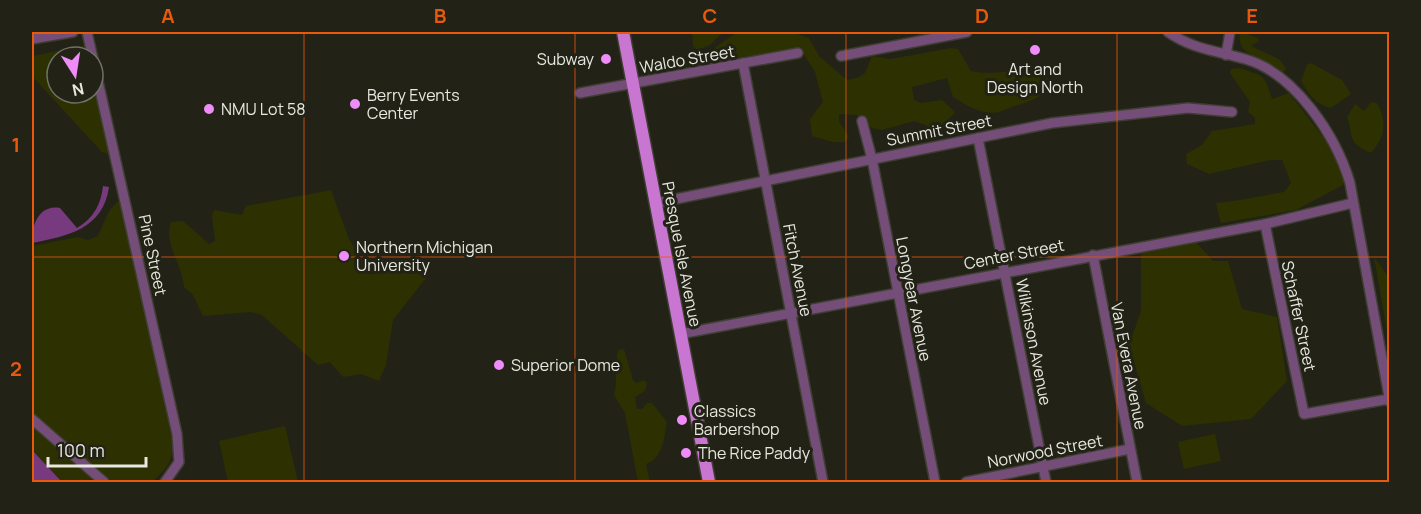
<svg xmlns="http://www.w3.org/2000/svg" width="1421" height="514" font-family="Manrope,sans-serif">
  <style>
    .green { fill: #2d3000 }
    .water { fill: #773a7e }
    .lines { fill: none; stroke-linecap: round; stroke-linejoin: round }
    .minor-casing { stroke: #3e3f32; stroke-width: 12 }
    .major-casing { stroke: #3e3f32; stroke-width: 15 }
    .minor { stroke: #754d79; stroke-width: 9 }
    .major { stroke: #c975d2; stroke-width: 12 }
    .grid { fill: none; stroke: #e8590c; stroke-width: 1.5; stroke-opacity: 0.55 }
    .poi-dot { fill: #ee8cf8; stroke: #222316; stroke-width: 2 }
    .labels { text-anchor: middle; stroke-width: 6; stroke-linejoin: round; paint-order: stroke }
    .poi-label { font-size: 16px; fill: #e7e8e0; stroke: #222316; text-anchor: start }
    .street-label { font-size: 16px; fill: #e7e8e0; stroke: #222316 }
    .neatline { fill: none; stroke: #e8590c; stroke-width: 2 }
    .grid-label { font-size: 20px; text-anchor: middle; font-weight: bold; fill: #e8590c }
  </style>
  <rect width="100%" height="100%" fill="#222316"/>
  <g class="green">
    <path d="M692 32H723L710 45 697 50 693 46Z"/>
    <path d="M737 32H791L809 38 819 56 847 80C869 76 864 73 872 56L890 59 951 48 958 49 971 71C996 77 1021 66 1046 70 1056 94 1034 100 1015 106 1008 108 999 113 992 113 978 113 965 104 953 97L947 78 912 87 914 100 921 103 942 100 955 112 945 124 929 131 926 125 914 121 882 130 872 128 857 115 839 114V121L849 137 845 142H833L812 136 810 119 823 102 815 72 803 53 790 51 719 60 712 50Z"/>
    <path d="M1240 32H1249V35L1258 38 1259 41 1251 46 1279 59 1286 68 1285 71C1276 72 1271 66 1264 61 1250 53 1237 52 1240 32Z"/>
    <path d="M87 45 89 57H57V93H93V74L111 155 102 152 32 76V56Z"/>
    <path d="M1311 63 1342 80 1351 94 1331 108C1315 104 1309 95 1301 81L1307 65Z"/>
    <path d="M1239 68C1265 77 1264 73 1272 99L1289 93 1327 142 1345 179 1343 185 1296 210 1221 223 1216 203C1239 201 1261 196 1284 192L1291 183 1282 160H1271L1209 174 1187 164 1186 154 1202 145 1212 131 1255 124V118L1248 112 1250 102 1230 73 1231 69Z"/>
    <path d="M1371 102 1377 103C1387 122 1386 136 1371 153 1346 142 1354 137 1347 117L1355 104 1364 111Z"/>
    <path d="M331 190 349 239 372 275C391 268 409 268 426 278L393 320 386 365 379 381 361 374 343 377 330 362 318 365 262 315 251 312 203 316 193 295 184 287C183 266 163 243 171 222L183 221 209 244 215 241 212 216 214 210 242 215 246 206Z"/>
    <path d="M118 201 124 215 142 293 173 444C173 463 165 470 152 482H62L32 450V246L78 237 88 240 98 236 109 211Z"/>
    <path d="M1196 242 1213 261H1228L1242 309 1277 317 1287 381 1251 419 1182 426 1146 403 1129 345 1141 311V252Z"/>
    <path d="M1374 257 1389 278V342Z"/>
    <path d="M624 349 633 380 636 383 644 380 647 383 645 391 635 397 637 409H642L647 403H652L667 422C664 438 663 458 646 464L650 482H638L625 413 614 395C618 380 614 365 618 350Z"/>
    <path d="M285 426 298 482H228L219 441Z"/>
    <path d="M1215 434 1221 461 1184 469 1178 442Z"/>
  </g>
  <g class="water">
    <path d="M103 186 109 187C103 229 68 236 32 243 31 226 39 204 60 208L77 228C94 218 101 204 103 186Z"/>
    <path d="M32 450 62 482H32Z"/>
  </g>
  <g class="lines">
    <g class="minor-casing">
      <g id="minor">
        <path d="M87 32 177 434 179 462 165 482"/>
        <path d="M1168 32C1192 49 1217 51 1245 59 1295 73 1336 136 1350 183L1390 402"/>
        <path d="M32 39 73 32"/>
        <path d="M1226 55 1230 32"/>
        <path d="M841 56 967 32"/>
        <path d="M743 63 823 482"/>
        <path d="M580 93 798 53"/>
        <path d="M862 121 872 159 935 482"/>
        <path d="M978 138 1046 482"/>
        <path d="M656 203 1052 123 1188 108 1232 112"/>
        <path d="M1265 224 1304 414 1389 399"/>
        <path d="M1093 255 1137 482"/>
        <path d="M680 334 1265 224 1353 203"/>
        <path d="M32 419 104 482"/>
        <path d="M966 482 1130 449"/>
      </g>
    </g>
    <g class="major-casing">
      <path id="major" d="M623 32 709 482"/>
    </g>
    <use href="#minor" class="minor"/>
    <use href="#major" class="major"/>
  </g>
  <path class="grid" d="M304 32V482M575 32V482M846 32V482M1117 32V482M32 257H1390"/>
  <g class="poi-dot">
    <circle cx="1035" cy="50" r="6"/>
    <circle cx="606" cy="59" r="6"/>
    <circle cx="355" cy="104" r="6"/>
    <circle cx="209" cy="109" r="6"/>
    <circle cx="344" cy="256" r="6"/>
    <circle cx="499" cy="365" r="6"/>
    <circle cx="682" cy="420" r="6"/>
    <circle cx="686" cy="453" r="6"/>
  </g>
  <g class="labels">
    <g class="poi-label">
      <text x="594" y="65" text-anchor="end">Subway</text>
      <text x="1035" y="75" text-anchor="middle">Art and<tspan x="1035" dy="18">Design North</tspan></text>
      <text x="367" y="101">Berry Events<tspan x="367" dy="18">Center</tspan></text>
      <text x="221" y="115">NMU Lot 58</text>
      <text x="356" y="253">Northern Michigan<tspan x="356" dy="18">University</tspan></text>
      <text x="511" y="371">Superior Dome</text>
      <text x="694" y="417">Classics<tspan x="694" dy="18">Barbershop</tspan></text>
      <text x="698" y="459">The Rice Paddy</text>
    </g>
    <g class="street-label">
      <text transform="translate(687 59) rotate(-10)" y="6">Waldo Street</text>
      <text transform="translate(939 130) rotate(-11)" y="6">Summit Street</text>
      <text transform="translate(682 254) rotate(79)" y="6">Presque Isle Avenue</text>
      <text transform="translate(1014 254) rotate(-11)" y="6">Center Street</text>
      <text transform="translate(153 255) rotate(78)" y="6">Pine Street</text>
      <text transform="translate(798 270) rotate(79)" y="6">Fitch Avenue</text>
      <text transform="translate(914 299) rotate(79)" y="6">Longyear Avenue</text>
      <text transform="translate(1299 316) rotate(78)" y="6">Schaffer Street</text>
      <text transform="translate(1034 342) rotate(79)" y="6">Wilkinson Avenue</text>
      <text transform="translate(1129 366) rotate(79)" y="6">Van Evera Avenue</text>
      <text transform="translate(1045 451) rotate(-11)" y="6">Norwood Street</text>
    </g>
  </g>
  <rect width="1421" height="514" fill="none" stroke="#222316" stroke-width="66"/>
  <g transform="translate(75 75) rotate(168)"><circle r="28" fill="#222316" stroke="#717267" stroke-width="1.5"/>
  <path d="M0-4.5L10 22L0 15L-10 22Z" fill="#ee8cf8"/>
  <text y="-9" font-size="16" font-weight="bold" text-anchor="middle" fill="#e7e8e0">N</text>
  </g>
  <path d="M48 457v9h98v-9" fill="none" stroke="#e7e8e0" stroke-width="3"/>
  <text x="57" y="457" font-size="18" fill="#e7e8e0" stroke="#222316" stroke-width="4.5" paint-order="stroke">100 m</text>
  <rect x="33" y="33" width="1355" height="448" class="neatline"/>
  <g class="grid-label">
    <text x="168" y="23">A</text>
    <text x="440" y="23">B</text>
    <text x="710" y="23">C</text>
    <text x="982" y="23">D</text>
    <text x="1252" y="23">E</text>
    <text x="16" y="152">1</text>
    <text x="16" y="376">2</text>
  </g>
</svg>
